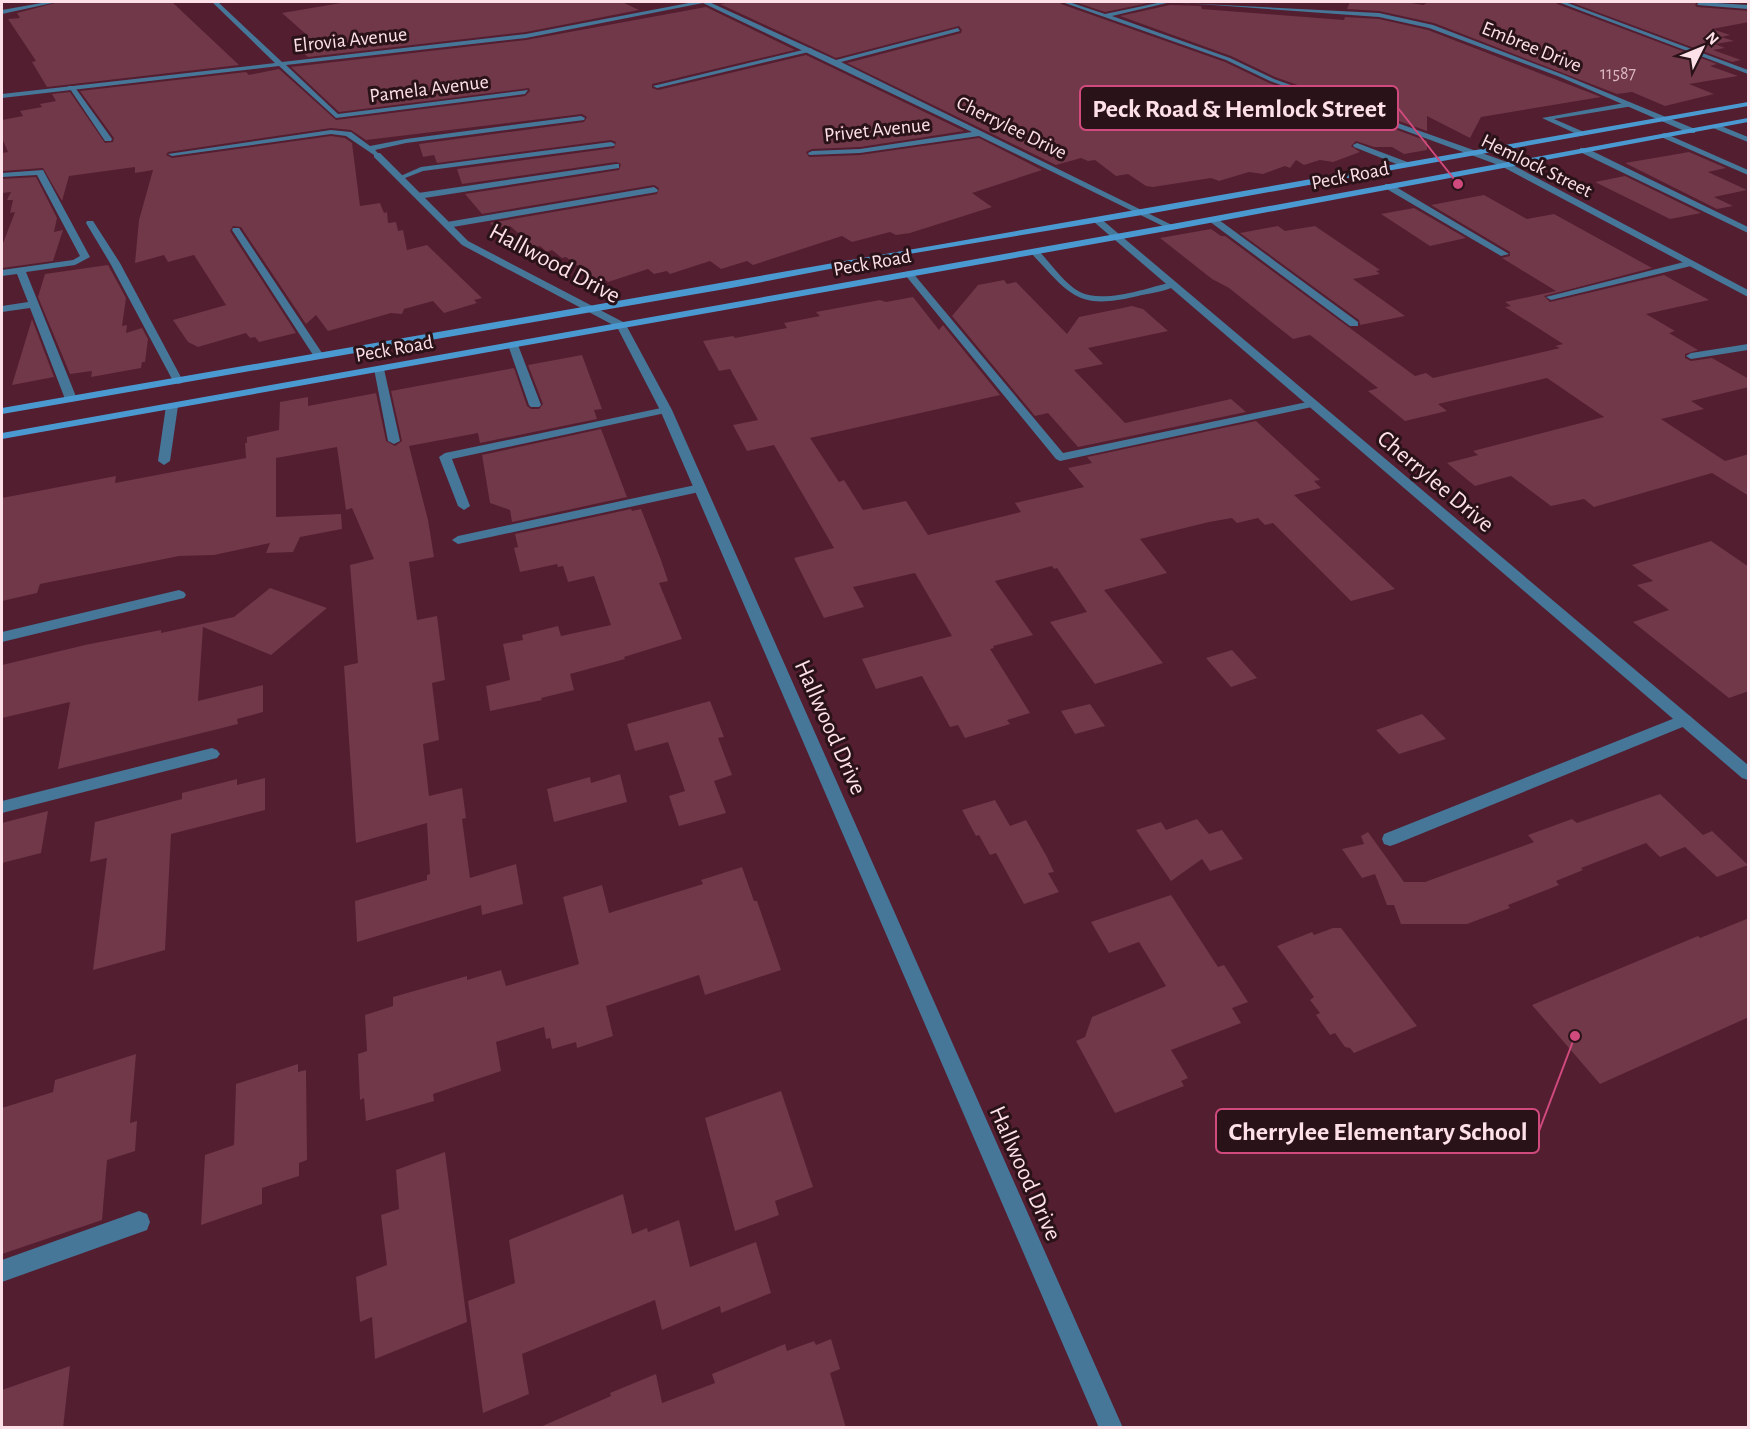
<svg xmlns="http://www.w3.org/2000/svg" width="1750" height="1429" font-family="'Alegreya Sans',sans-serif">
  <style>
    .building { fill: #703849 }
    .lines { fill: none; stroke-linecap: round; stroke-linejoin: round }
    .lane { fill: #467698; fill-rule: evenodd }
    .street { fill: #467698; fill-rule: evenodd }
    .secondary { fill: #4a9ad1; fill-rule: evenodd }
    .labels { text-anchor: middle; stroke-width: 6; stroke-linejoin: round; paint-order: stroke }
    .far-number-label { font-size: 18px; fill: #dab7c0 }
    .far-street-label { font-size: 20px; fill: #fee1e8; stroke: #2a1219 }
    .street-label { font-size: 24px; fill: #fee1e8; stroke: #2a1219 }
    .leader { fill: none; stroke: #d14a7e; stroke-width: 2 }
    .callout-dot { fill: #d14a7e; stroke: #2a1219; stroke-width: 2 }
    .callout { fill: #2a1219; stroke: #d14a7e; stroke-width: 2 }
    .callout-label { font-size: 26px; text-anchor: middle; font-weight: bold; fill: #fee1e8 }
  </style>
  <rect width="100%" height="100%" fill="#531e30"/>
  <g class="building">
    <path d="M59 2H172L239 65 47 87 32 62 36 61 8 19 20 18 17 13Z"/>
    <path d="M347 2H622L639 10 526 32 308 57 292 43 295 42 292 39 308 36 282 13Z"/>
    <path d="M733 2H1060L1061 4 1225 62 1269 83 1427 141V150L1404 154 1392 147H1374L1356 141 1351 146 1360 152 1333 162 1320 160 1304 165 1296 160 1290 168 1285 166 1263 174 1249 172 1219 181 1211 178 1153 187 1146 186 1128 174 1116 176 1095 160 1088 161 1081 158 1056 165 847 63 961 33 962 30 959 26 836 58 720 4Z"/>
    <path d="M1075 2H1153L1105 12Z"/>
    <path d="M1350 2H1405L1423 5 1429 2H1556L1557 4 1717 64 1710 66 1738 76 1689 84 1714 94 1665 106 1632 92 1617 94 1434 23 1379 11 1347 9Z"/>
    <path d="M1570 2H1697L1695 5 1697 7 1749 11V22L1712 29 1730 35 1721 37 1734 41 1715 44 1725 48 1713 50 1741 60 1732 62Z"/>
    <path d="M1170 5 1201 6 1202 9 1344 20 1345 17 1379 19 1428 30 1601 97 1481 117 1470 138 1427 116V131L1275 77 1231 56 1120 16Z"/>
    <path d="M706 7 795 50 652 84V88L658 90 806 55 964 131 860 147 812 149 806 152 809 157 860 155 979 138 1042 170 972 193 992 207 910 233 896 235 890 232 852 242 842 236 753 265 747 261 721 269 710 261 670 274 667 271 654 274 648 269 608 282 603 278 597 280 566 257 562 258 552 250 547 252 540 246 535 247 510 226 495 228 490 223 657 194 659 188 654 185 482 214 465 194 619 170 621 164 616 162 462 184 457 169 614 148 616 142 611 140 437 163 434 155 423 157 419 144 584 122 587 117 582 114 366 140 351 130 331 128 168 152 166 155 172 158 331 136 345 138 352 143 360 206 380 203 384 213 387 212 388 223 396 222 398 231 403 230 407 250 427 245 482 298 474 300 477 303 444 313 433 301 404 309 402 314 391 313 328 331 316 315 306 324 241 227 233 226 230 231 296 333 259 342 255 337 250 338 246 333 198 347 188 342 173 320 226 305 194 255 168 262 164 255 135 263 139 220 153 170 135 173V167L69 176 62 201 43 168 2 171V153L8 152 2 138V120L23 116 20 111 42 107 40 104 56 101 52 94 70 92 105 143 113 142 114 138 80 91 246 72 249 75 279 69 336 120 525 96 530 91 529 88 339 112 291 67 526 40Z"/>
    <path d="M1689 152 1726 168 1708 172 1747 190 1714 197 1733 206 1717 209 1625 163Z"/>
    <path d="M1625 176 1701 213 1670 219 1595 182Z"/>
    <path d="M36 177 57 218 54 232 63 230 53 261 2 268V246L15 212 10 213 13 200H7L11 192 2 193V179Z"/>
    <path d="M1484 195 1527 219 1554 214 1652 268 1544 296 1550 302 1664 275 1709 300 1646 314 1675 331 1669 333 1698 350 1685 354V358L1691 361 1712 358 1749 379V387L1691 401 1704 409 1661 419 1725 461 1749 454V496L1712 473 1594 507 1584 499 1551 506 1511 476 1475 486 1447 463 1478 455 1473 451 1604 417 1547 378 1438 404 1447 411 1405 421 1368 391 1378 388 1310 335 1293 339 1229 288 1212 279 1160 238 1211 229 1221 236H1225L1415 376 1426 373 1433 378 1560 348 1555 346 1563 344 1505 307 1511 306 1505 302 1556 291 1502 258 1510 256V252L1431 205Z"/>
    <path d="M1414 208 1466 238 1430 246 1381 214Z"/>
    <path d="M1278 226 1285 231 1315 226 1380 270 1376 271 1380 274 1353 279 1405 316 1360 325 1359 320 1240 233Z"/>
    <path d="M108 265 126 298 122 326 127 325 126 333 142 328 148 339 145 362H142L141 368 91 377 92 371 70 374 38 297 45 274Z"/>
    <path d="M1004 280 1007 284 1016 282 1067 334 1079 317 1132 306 1143 309 1168 331 1088 348 1103 364 1074 370 1125 423 1231 399 1246 412 1078 447 1048 413 1035 416 952 316 978 285Z"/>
    <path d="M913 297 939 330 943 325 1000 395 810 438 839 482 844 480 863 510 906 501 928 535 1021 512 1015 503 1084 487 1068 468 1092 463 1087 457 1256 421 1320 480 1314 481 1321 488 1294 495 1395 589 1351 601 1273 523 1265 525 1258 518 1237 523 1232 518 1209 522 1140 539 1167 573 1104 590 1163 663 1095 684 1050 622 1087 612 1057 568 1054 569 1052 566 995 581 1033 635 993 646 994 648 990 649 1030 713 1007 720 1010 724 965 738 958 725 950 727 922 676 876 689 862 659 952 636 915 573 853 587 864 607 824 618 794 558 834 548 774 445 747 451 733 425 758 420 730 369 719 371 703 341 733 336 735 338 787 328 784 323 820 316 816 312 880 300 886 302Z"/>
    <path d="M32 319 54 377 12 385Z"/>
    <path d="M582 355 602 409 594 410 597 419 480 443 478 433 409 446 428 520 434 557 409 562 417 620 437 616 445 680 432 683 439 740 423 744 429 796 462 788 466 818 462 819 470 878 516 864 523 904 482 915 481 905 357 942 355 901 427 880V875L430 874 427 823 356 843 344 666 358 663 350 565 374 559 352 508 346 510 337 447 276 458V517L341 514 342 529 300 537 293 552 266 553 270 543 214 555 179 556 40 584 37 593 2 601V498L116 476 115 483 246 458 245 443H247V437L279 430 280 402 308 397V406L376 393 386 441 395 446 402 441 391 391 514 368 527 406 531 409H539L543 404 528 365Z"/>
    <path d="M601 429 627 497 512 522 510 510 490 503 482 455Z"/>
    <path d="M631 509 632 511 641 509 661 560 668 581 659 583 682 639 624 657 625 659 570 674 574 690 541 698 542 700 490 711 486 686 510 680 503 644 523 640 522 635 558 626 561 636 611 625 594 576 568 582 563 566 558 567 557 564 520 572 514 548 518 547 515 534Z"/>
    <path d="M1711 541 1749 567V691L1729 698 1633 622 1669 610 1637 585 1653 581 1632 565Z"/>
    <path d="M270 588 327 608 271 655 203 627 198 701 263 685V712L237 719 238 724 58 769 70 702 2 718V665L85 645 161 630V633L234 617Z"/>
    <path d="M1232 650 1257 678 1231 687 1206 658Z"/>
    <path d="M710 701 724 737 718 738 732 775 714 781 726 813 679 826 669 796 685 791 668 742 635 751 627 724Z"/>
    <path d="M1090 704 1105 726 1075 734 1061 711Z"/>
    <path d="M1422 714 1446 739 1399 754 1376 730Z"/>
    <path d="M620 774 627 802 554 822 547 789 590 777 591 783Z"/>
    <path d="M265 778V810L171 834 165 950 93 970 107 858 90 862 95 822 182 799V793L237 779V785Z"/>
    <path d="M1660 794 1703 835 1712 831 1748 865 1717 877 1685 847 1660 857 1646 843 1581 868 1583 870 1556 881 1559 885 1508 905 1510 908 1467 924H1401L1394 905H1387L1375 874 1362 878 1342 849 1364 844 1361 836 1368 832 1404 882H1425L1534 842 1528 835 1572 819 1577 823Z"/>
    <path d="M995 800 1010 826 1026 820 1047 857 1054 872 1048 873 1059 892 1024 904 996 853 990 855 979 835 976 836 962 810Z"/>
    <path d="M48 811 41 853 2 863V823Z"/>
    <path d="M1197 819 1209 834 1222 830 1243 859 1210 871 1202 859 1171 881 1136 830 1161 822 1166 830Z"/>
    <path d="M742 867 754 901H757L781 970 705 995 699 975 606 1006 613 1036 577 1048 576 1042 552 1049 550 1038 546 1039 544 1027 496 1042 501 1071 433 1094 434 1101 366 1121 364 1098 360 1100 358 1054 367 1051 365 1015 393 1006V997L467 976V980L501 970 506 986 579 964 563 897 602 885 609 913 703 884 701 880Z"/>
    <path d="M1171 895 1218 967 1224 965 1248 1002 1232 1008 1241 1023 1171 1050 1188 1078 1181 1081 1184 1086 1115 1113 1076 1041 1085 1037 1092 1017 1166 986 1139 942 1109 953 1091 922Z"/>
    <path d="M1749 918V1017L1600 1084 1532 1005 1698 936 1700 938Z"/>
    <path d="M1333 928H1341L1417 1026 1354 1053 1350 1048 1345 1047 1335 1033 1330 1035 1316 1015 1320 1013 1310 1000 1314 997 1277 946 1312 932 1314 935Z"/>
    <path d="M136 1054 130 1123 137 1121 135 1151 107 1160 102 1220 2 1254V1108L53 1092 55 1080Z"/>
    <path d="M298 1064V1072L306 1070 307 1160 299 1163V1176L262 1188V1204L201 1225 205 1155 234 1145 236 1084Z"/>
    <path d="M781 1091 813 1187 775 1201 779 1215 735 1231 705 1118Z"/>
    <path d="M445 1152 467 1322 375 1359 372 1317 360 1322 356 1277 387 1265 381 1215 399 1209 396 1170Z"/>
    <path d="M623 1194 632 1234 647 1228 648 1232 679 1220 690 1267 756 1242 771 1293 721 1313 720 1306 662 1330 655 1300 522 1354 529 1394 483 1413 468 1301 515 1283 509 1240Z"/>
    <path d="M831 1339 840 1369 830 1373 846 1428H538L611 1396 610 1393 656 1374 662 1403 715 1383 712 1374 785 1344 787 1351 814 1341 816 1345Z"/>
    <path d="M70 1366 63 1428H2V1390Z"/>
  </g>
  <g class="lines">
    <g class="lane">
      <path d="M47 2H57L2 14V10Z"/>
      <path d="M1699 2 1748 5V9L1697 5Z"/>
      <path d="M811 48 813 51 657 88 653 86Z"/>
      <path d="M68 86H74L112 139 111 141H105Z"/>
      <path d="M1630 102 1633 106 1554 119 1584 132 1585 134 1581 136 1542 118Z"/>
      <path d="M581 116 585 118 584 120 406 143 375 150 378 153 374 155 346 136 331 134 172 156 168 154 331 130 351 132 370 146 406 139Z"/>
      <path d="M1716 124 1748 137V142L1713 128 1712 126Z"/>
      <path d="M1664 133 1748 170V175L1661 137 1660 135Z"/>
      <path d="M611 142 615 144 614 146 423 171 400 180 396 178 421 167Z"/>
      <path d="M1357 143 1410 163 1411 165 1404 167 1354 147 1353 145Z"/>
      <path d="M1580 148H1586L1748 227V233L1580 152Z"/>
      <path d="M616 164H619V168L418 199 414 196 418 193Z"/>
      <path d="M43 170 90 257 75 265 26 272 77 399 71 402 65 399 30 308 2 312V306L28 302 17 274 2 276V270L73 260 80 256 37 175 2 177V173Z"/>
      <path d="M1385 184H1391L1509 254 1501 256 1385 188Z"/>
      <path d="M654 187 658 190 657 192 447 228 443 225 447 222Z"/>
      <path d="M1209 217H1215L1358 322V326H1350L1209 221Z"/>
      <path d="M87 221H93L120 263 183 381 182 383 178 384 173 381 110 263 86 223Z"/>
      <path d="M233 228H239L324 356 323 358H315L232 230Z"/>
      <path d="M1031 249H1037C1051 263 1063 283 1080 292 1103 304 1148 288 1172 282L1177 285C1168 291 1152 293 1142 295 1078 311 1072 297 1031 253Z"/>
      <path d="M1688 261 1693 264 1691 266 1551 300 1546 297Z"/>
      <path d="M909 271 912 272 1063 453 1312 401 1318 404 1312 407 1060 461 1056 459 906 276V272Z"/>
      <path d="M513 342 518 345 541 405 539 407H531L529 405 508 345Z"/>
      <path d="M1748 344V350L1691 359 1686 356 1691 353Z"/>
      <path d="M379 366 384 369 400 441 394 444 388 441 374 369Z"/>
      <path d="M172 403 178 406 170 461 164 465 158 461 166 406Z"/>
      <path d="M666 407 670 408V412L452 459 470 506 464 510 458 506 439 457 445 453Z"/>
      <path d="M700 484 704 485V491L458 544 452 540 458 536Z"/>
      <path d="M1685 714 1690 716 1693 720 1690 724 1396 844 1390 846 1384 844 1382 839 1384 834Z"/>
      <path d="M212 748 217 750 220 754 217 758 2 813V801Z"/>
      <path d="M139 1211 147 1214 150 1222 147 1230 2 1282V1260Z"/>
    </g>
    <g class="street">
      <path d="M212 2H218L282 62 526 34 694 2H709L836 60 958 28 960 31 841 62 1176 227 1169 229 979 136 860 153 809 155 808 153 812 151 860 149 972 132 703 3 526 38 286 65 338 114 528 90 525 94 336 118 279 66 2 98V94L275 63Z"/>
      <path d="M1062 2H1069L1105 14 1162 2 1379 13 1433 25 1564 75 1695 129V133H1689L1560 77 1429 28 1379 17 1171 2 1112 16 1230 58 1274 79 1507 162 1748 290V297L1501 166 1270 81 1226 60Z"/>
      <path d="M1558 2H1565L1748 70V74Z"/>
      <path d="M374 153H380L468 241 625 323 672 410 1123 1428H1099L660 410 617 327 462 245 374 157Z"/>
      <path d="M1094 218H1100L1748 765V780L1742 778 1094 222Z"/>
      <path d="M179 590 184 592 186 595 184 598 2 642V632Z"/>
    </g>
    <g class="secondary">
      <path d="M1748 102V106L1142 215 903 255 731 288 2 414V408C584 307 1166 205 1748 102Z"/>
      <path d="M1748 118V122L1172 230 2 439V433L1172 224Z"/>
    </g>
  </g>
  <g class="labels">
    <g class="far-number-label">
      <text x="1618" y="79">11587</text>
    </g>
    <g class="far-street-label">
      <text transform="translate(350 39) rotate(-6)" y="7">Elrovia Avenue</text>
      <text transform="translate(1532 46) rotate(22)" y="7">Embree Drive</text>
      <text transform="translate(429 88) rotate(-7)" y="7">Pamela Avenue</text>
      <text transform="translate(1012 127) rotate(26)" y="7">Cherrylee Drive</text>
      <text transform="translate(877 129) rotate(-6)" y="7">Privet Avenue</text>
      <text transform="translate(1537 165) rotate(26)" y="7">Hemlock Street</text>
      <text transform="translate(1350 175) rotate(-11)" y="7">Peck Road</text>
      <text transform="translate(872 262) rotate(-10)" y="7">Peck Road</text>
      <text transform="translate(394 348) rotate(-10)" y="7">Peck Road</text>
    </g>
    <g class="street-label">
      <text transform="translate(555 263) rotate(28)" y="8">Hallwood Drive</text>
      <text transform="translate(1436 481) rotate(40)" y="8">Cherrylee Drive</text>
      <text transform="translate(831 727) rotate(66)" y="8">Hallwood Drive</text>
      <text transform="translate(1026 1173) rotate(66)" y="8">Hallwood Drive</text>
    </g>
  </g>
  <path class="leader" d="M1458 184L1398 108M1575 1036L1539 1131"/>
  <g class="callout-dot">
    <circle cx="1458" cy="184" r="6"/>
    <circle cx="1575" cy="1036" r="6"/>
  </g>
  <g class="callout">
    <rect x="1080" y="86" width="318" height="44" rx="6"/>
    <rect x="1216" y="1109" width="323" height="44" rx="6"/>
  </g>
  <g class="callout-label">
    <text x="1239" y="117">Peck Road &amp; Hemlock Street</text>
    <text x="1378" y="1140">Cherrylee Elementary School</text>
  </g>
  <rect width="1750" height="1429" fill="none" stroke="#fee1e8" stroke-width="6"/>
  <g transform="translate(1702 48) rotate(47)" stroke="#2a1219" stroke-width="4.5" paint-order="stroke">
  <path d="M0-4.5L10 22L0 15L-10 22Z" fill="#fee1e8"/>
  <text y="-9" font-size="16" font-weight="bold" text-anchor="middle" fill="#fee1e8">N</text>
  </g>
</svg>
